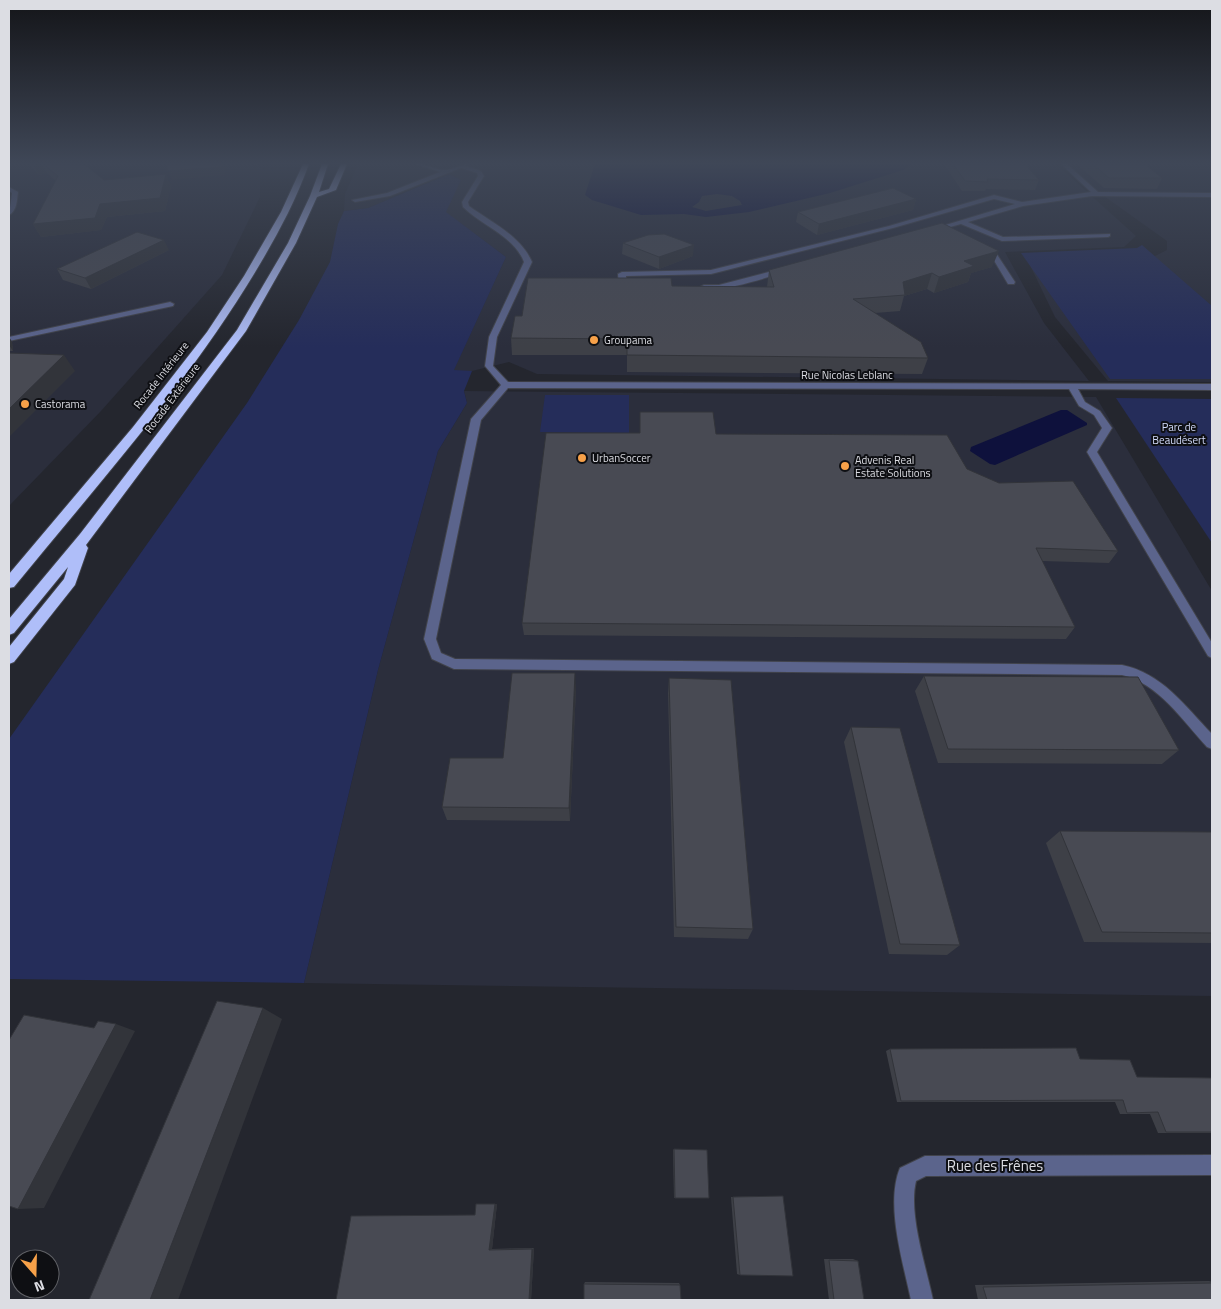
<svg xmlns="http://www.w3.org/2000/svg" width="1221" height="1309" font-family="'Titillium Web',sans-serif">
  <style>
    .built { fill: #2b2e3c }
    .green { fill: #252d5a }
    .water { fill: #0e113c; fill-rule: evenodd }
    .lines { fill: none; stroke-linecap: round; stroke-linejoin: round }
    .minor-casing { stroke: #41434b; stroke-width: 2 }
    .highway-casing { stroke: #41434b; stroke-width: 2 }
    .minor { fill: #5b648c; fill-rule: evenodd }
    .highway { fill: #afbef9; fill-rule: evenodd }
    .wall { fill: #3e4047 }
    .shaded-wall { fill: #32343a }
    .building { fill: #484a53; stroke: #32343a }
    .poi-dot { fill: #f7a149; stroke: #0e0f13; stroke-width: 2 }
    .labels { text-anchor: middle; stroke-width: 4; stroke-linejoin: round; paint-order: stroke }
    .far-poi-label { font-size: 11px; fill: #dcdde3; stroke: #0e0f13; text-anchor: start }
    .far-street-label { font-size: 11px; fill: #dcdde3; stroke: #0e0f13 }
    .far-park-label { font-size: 11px; fill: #d3dcfb; stroke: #0e0f13 }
    .near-street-label { font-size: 15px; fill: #dcdde3; stroke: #0e0f13 }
  </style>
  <rect width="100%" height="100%" fill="#24262e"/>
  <g class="built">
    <path d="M9 164H260V197L222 275 101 411 9 506Z"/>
    <path d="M358 164H1056L1136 236 1124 247 1005 252 1044 323 1089 381 537 374 509 362 472 371H453L506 257 445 212 461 180 449 174 368 208 344 211 345 194Z"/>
    <path d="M1066 164H1212V382L1108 381 1055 317 1027 259 1155 256 1167 250V241L1097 191Z"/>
    <path d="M464 391 1096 397 1212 591V996L304 983 378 670 438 451 467 403Z"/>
  </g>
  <g class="green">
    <path d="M449 174 461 180 446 212 506 257 454 370 472 371 464 391 467 403 438 451 378 670 304 983 9 979V739L247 403 299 320 330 262 338 224 344 211 368 208Z"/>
    <path d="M1142 245 1212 306V379H1110L1021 253 1137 248Z"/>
    <path d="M545 395H629V433L540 432Z"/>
    <path d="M1116 398 1212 399V543Z"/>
  </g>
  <g class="water">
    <path d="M595 164H912L903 170 830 193 749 212 706 217 684 214 641 215 592 200 585 195ZM717 194 732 196 740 201 742 205 706 211 692 207 699 202 702 196Z"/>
    <path d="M1061 410H1067L1087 423V425L995 465 990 464 970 451 971 447Z"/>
  </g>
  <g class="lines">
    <g class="minor-casing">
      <g id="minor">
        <path d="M416 164C426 163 435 170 445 170 453 170 460 164 469 164L466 166 481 171 484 176 468 202 469 206C491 222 521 236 532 262L497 337 493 366 508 382 1212 384V390L1078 389 1085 402 1100 411 1112 428 1097 452 1212 643V658L1208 656 1087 452 1102 428 1094 415 1079 406 1069 389 508 388 481 420 436 639 441 653 455 659 1122 665C1162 673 1185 706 1212 734V749L1207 747C1183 721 1158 683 1122 675L454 669 432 659 424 639 471 419 501 385 485 366 489 337 524 262C514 236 482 226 463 207L462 202 478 176 477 173 461 168 390 196 355 202 352 200 387 193 440 172Z"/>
        <path d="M1061 164H1067L1098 192 1212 193V197L1092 196 1023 206 968 222 1003 237 1110 234V236L1108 237 1002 241 961 224 932 232 929 230 1015 204 994 199 893 228 711 274 626 276 627 286 633 288 629 290 619 288 618 274 622 272 711 270 889 226 994 195 1022 202 1091 192Z"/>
        <path d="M9 187 18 192C17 200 17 211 9 215L12 193 9 191Z"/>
        <path d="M981 246 994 250 1015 282 1014 284H1008L989 252 981 248Z"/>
        <path d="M784 268H787V272C769 276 714 296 700 287L704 285H719Z"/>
        <path d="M170 302 174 304 173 306 9 341V337Z"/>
        <path d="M1212 1155V1175L926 1176 916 1181C908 1214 926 1266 933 1300H911C903 1262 885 1204 900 1168L925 1156Z"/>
      </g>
    </g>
    <g class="highway-casing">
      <g id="highway">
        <path d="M303 164H309C303 180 296 197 288 213 218 351 111 468 14 587L9 588V574L133 427 207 332 244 276 281 212Z"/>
        <path d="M322 164H328L319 192 329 189 341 164H347L336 190 317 197 296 243 246 331 86 545 88 548 75 585 14 662 9 664V647L64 579 68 567 14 633 9 635V619L80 534 237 330 288 243 310 196Z"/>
      </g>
    </g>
    <use href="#minor" class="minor"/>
    <use href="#highway" class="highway"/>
  </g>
  <g class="wall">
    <path d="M28 164H84L104 180 171 186 165 211 107 217 101 230 41 237 33 224 56 181 47 173 39 175Z"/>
    <path d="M431 164H445L439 166Z"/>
    <path d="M944 164H1025L1039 180 1035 190 986 189 985 191H962Z"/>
    <path d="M1077 164H1145L1162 178 1157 189 1104 188Z"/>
    <path d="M916 199 913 210 817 235 796 222 798 212Z"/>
    <path d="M623 243 693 256 659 269 622 254Z"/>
    <path d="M169 250 91 289 63 280 57 269Z"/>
    <path d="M992 267 971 273 968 282 934 293 927 289 904 296 900 311 875 313 928 358 922 374 627 372V355H512L511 338 522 316 672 286 767 287 769 270Z"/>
    <path d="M9 337 12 342 13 351H9Z"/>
    <path d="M640 412 716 434 967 469 1118 551 1109 563 1042 561 1075 627 1066 639 524 635 522 623 640 433Z"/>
    <path d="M924 676 1179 750 1162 764 938 763 915 691Z"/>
    <path d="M669 678 753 929 748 939 674 937 668 693Z"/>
    <path d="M576 688 570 821 447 820 442 807 503 758Z"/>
    <path d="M851 727 960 945 947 955 889 954 844 742Z"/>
    <path d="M1060 831 1212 832V943L1084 942 1046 843Z"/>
    <path d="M890 1049 1080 1059 1137 1077 1212 1078V1133H1158L1150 1114H1120L1115 1102H897L886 1051Z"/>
    <path d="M674 1149 709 1198H674L673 1150Z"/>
    <path d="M783 1196 740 1275 737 1274 731 1197Z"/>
    <path d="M497 1204 492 1249 534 1248 531 1300H336L475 1215Z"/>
    <path d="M824 1259H853L858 1261 864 1300H829Z"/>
    <path d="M1209 1281 1212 1282V1300H978L975 1285Z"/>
    <path d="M585 1282 679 1283 680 1285 584 1284Z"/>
  </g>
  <g class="shaded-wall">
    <path d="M33 164H41L47 173 39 175Z"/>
    <path d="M222 164H226L225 175 172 180 168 171Z"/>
    <path d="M166 174 171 186 165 211 107 217 101 230 41 237 33 224 100 204Z"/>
    <path d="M916 199 913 210 817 235 819 224Z"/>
    <path d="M164 240 169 250 91 289 85 278Z"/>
    <path d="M694 245 693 256 659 269V257Z"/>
    <path d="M999 251 992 267 971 273 968 282 934 293 939 277 964 261Z"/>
    <path d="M932 273 927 289 904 296 905 295 903 282Z"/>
    <path d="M9 316 11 335H9Z"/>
    <path d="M9 337 12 342 13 351 9 345Z"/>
    <path d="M64 355 75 371 9 437V409Z"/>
    <path d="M575 673 576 688 570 821 569 808Z"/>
    <path d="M263 1008 282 1019 178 1300H150Z"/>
    <path d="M116 1024 135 1031 44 1208 18 1209Z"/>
    <path d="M495 1204H497L492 1249 489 1250Z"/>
    <path d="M534 1248 531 1300H529L532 1249Z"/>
  </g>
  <g class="building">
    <path d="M43 164H84L104 180 166 174 160 198 100 204 95 218 33 224 58 176Z"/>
    <path d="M166 164H222V167L168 171Z"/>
    <path d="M953 164H1025L1039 180 987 179 988 182 965 181Z"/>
    <path d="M1093 164H1145L1162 178H1109Z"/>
    <path d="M893 188 916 199 819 224 798 212Z"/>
    <path d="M942 223 999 251 964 261 974 266 939 277 932 273 903 282 905 295 853 299 921 342 928 358 627 355V339L511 338 515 316H522L528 278H671L672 286 774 287 769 270Z"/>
    <path d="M137 232 164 240 85 278 57 269Z"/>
    <path d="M664 234 694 245 659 257 623 243 648 235Z"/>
    <path d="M9 353 64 355 9 409Z"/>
    <path d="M640 412H713L716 434 947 435 967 469 999 483 1073 481 1118 551 1036 548 1075 627 522 623 546 433H640Z"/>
    <path d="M512 673H575L569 808 442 807 450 758H503Z"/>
    <path d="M924 676 1138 677 1179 750 948 749Z"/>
    <path d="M669 678 731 680 753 929 676 927Z"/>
    <path d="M851 727 900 728 960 945 900 944Z"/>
    <path d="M1060 831 1212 832V933L1102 932Z"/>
    <path d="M217 1001 263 1008 150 1300H89Z"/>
    <path d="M24 1015 94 1028 98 1021 116 1024 18 1209 9 1206V1040Z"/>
    <path d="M1076 1048 1080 1059 1130 1060 1137 1077 1212 1078V1132H1166L1158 1112 1127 1113 1123 1100 901 1101 890 1049Z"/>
    <path d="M674 1149 707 1150 709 1198H675Z"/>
    <path d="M783 1196 793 1276 740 1275 733 1197Z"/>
    <path d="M476 1204H495L489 1250 532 1249 529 1300H336L351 1216 475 1215Z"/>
    <path d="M829 1260 858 1261 864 1300H834Z"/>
    <path d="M1212 1283V1300H987L983 1287Z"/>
    <path d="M584 1284 680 1285 681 1300H584Z"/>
  </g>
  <linearGradient id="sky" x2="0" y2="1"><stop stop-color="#141519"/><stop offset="0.47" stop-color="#3f4757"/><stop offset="1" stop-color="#3f4757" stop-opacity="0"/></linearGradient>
  <rect width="1221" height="347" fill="url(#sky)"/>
  <g class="poi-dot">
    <circle cx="594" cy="340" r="5"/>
    <circle cx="25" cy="404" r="5"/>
    <circle cx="582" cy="458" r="5"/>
    <circle cx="845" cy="466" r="5"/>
  </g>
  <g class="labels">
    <g class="far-poi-label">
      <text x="604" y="344">Groupama</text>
      <text x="35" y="408">Castorama</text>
      <text x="592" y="462">UrbanSoccer</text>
      <text x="855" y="464">Advenis Real<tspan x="855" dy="13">Estate Solutions</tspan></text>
    </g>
    <g class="far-street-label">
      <text transform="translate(161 375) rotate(-52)" y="4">Rocade Intérieure</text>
      <text x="847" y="379">Rue Nicolas Leblanc</text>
      <text transform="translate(172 398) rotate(-53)" y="4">Rocade Extérieure</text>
    </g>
    <g class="far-park-label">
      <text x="1179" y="431">Parc de<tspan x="1179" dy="13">Beaudésert</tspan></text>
    </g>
    <g class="near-street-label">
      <text x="995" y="1171">Rue des Frênes</text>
    </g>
  </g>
  <rect width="1221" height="1309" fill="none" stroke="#dcdde3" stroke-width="20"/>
  <g transform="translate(35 1274) rotate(160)"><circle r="24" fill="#0e0f13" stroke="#606166"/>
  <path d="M0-4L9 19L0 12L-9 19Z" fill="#f7a149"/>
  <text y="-8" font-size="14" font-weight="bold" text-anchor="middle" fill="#dcdde3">N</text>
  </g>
</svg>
